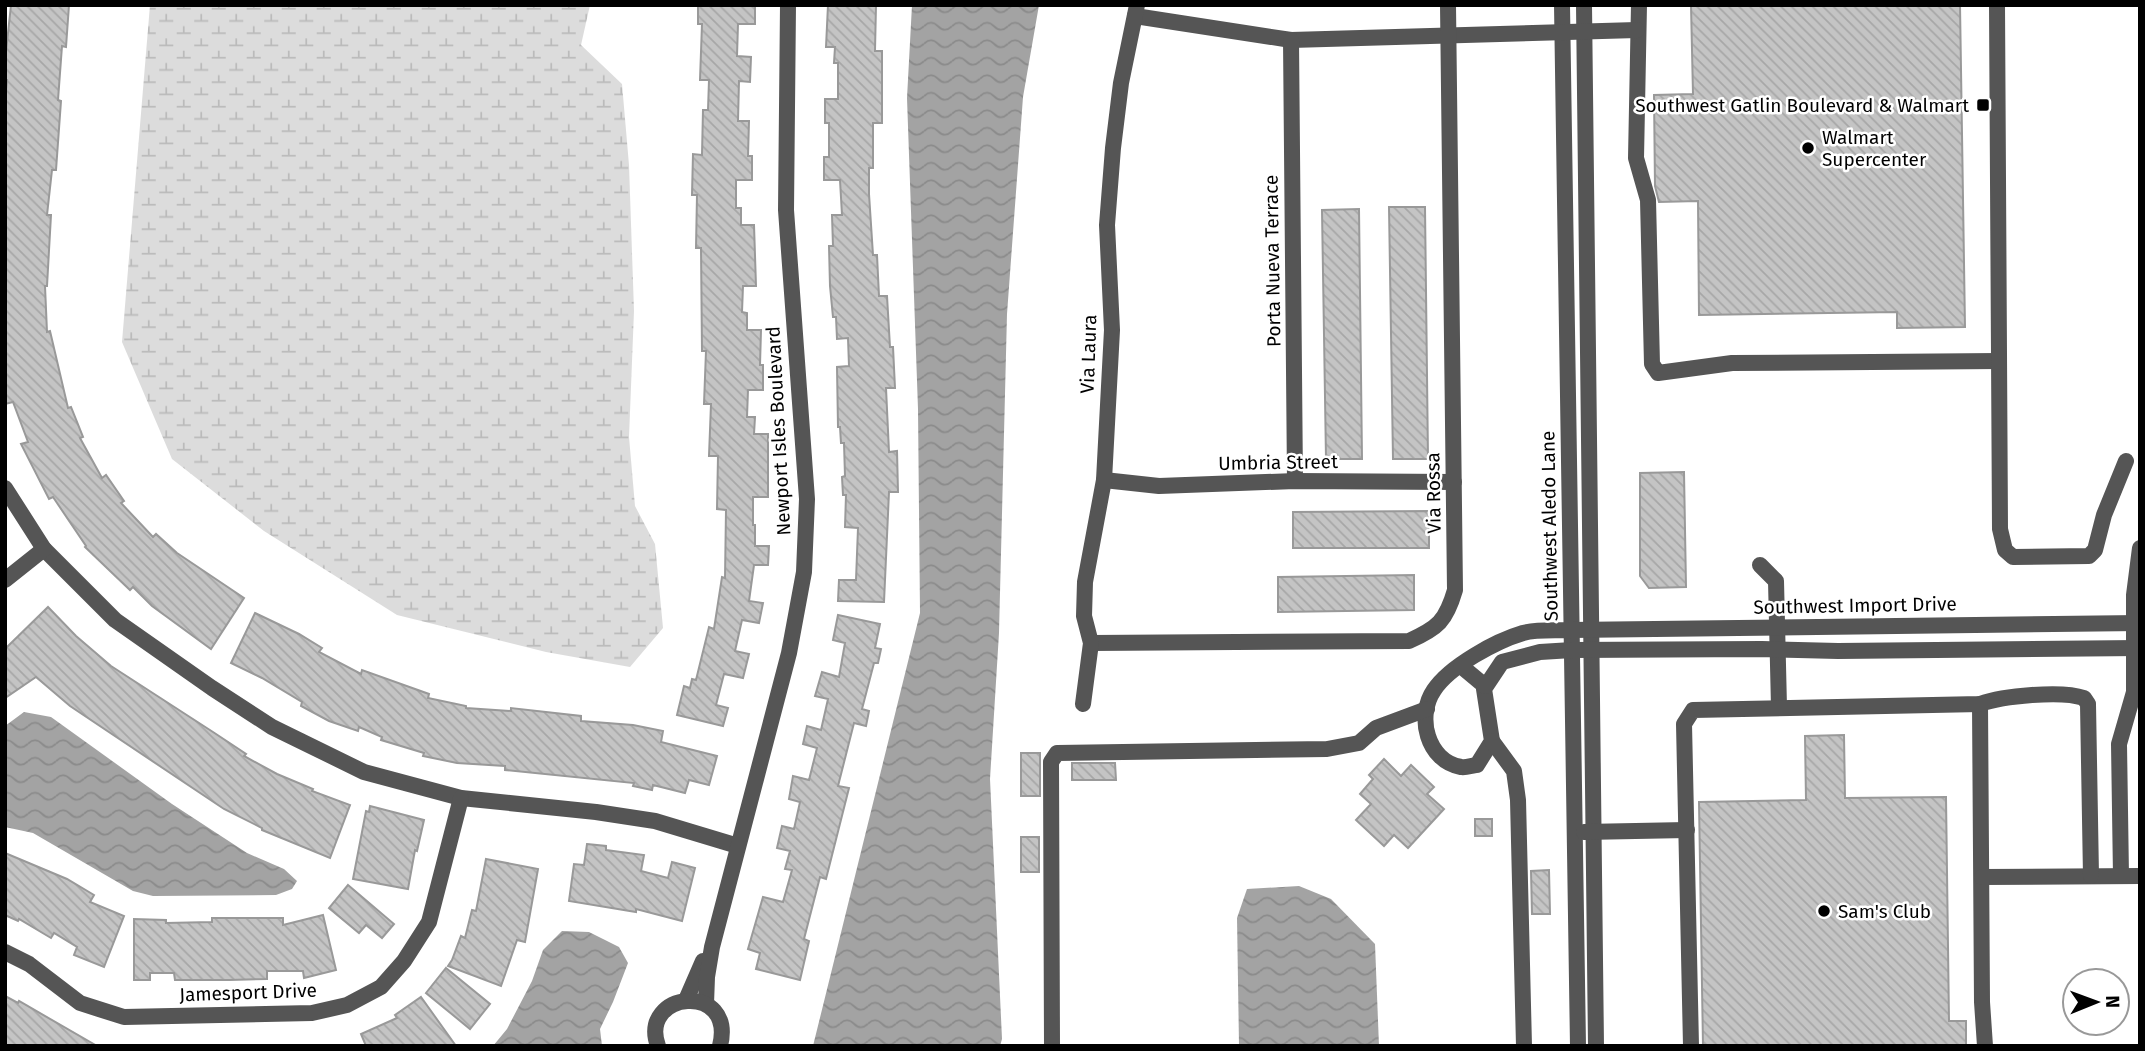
<svg xmlns="http://www.w3.org/2000/svg" width="2145" height="1051" font-family="'Fira Sans',sans-serif">
  <style>
    .wetland { fill: url(#wetland-marsh) }
    .water { fill: url(#water-waves) }
    .building { fill: url(#building-back-hatch); stroke: #999; stroke-width: 2 }
    .lines { fill: none; stroke-linecap: round; stroke-linejoin: round }
    .minor { stroke: #555; stroke-width: 16 }
    .poi-dot { fill: #000; stroke: #fff; stroke-width: 2.5 }
    .labels { text-anchor: middle; stroke-width: 5; stroke-linejoin: round; paint-order: stroke }
    .poi-label { font-size: 19px; fill: #000; stroke: #fff; text-anchor: start }
    .street-label { font-size: 19px; fill: #000; stroke: #fff }
  </style>
  <defs>
    <pattern id="wetland-marsh" width="20" height="14" patternUnits="userSpaceOnUse" patternTransform="scale(1.75)"><rect width="20" height="14" fill="#dcdcdc"/><path d="M1 5h8M5 5V1M11 12h8M15 12V8" fill="none" stroke="#bbb"/></pattern>
    <pattern id="water-waves" width="16" height="10" patternUnits="userSpaceOnUse" patternTransform="scale(1.75)"><rect width="16" height="10" fill="#a3a3a3"/><path d="M0 5q4-4 8 0t8 0" fill="none" stroke="#8b8b8b"/></pattern>
    <pattern id="building-back-hatch" width="6" height="6" patternUnits="userSpaceOnUse" patternTransform="scale(1.75)"><rect width="6" height="6" fill="#c4c4c4"/><path d="M-1 5l2 2M0 0l6 6M5-1l2 2" fill="none" stroke="#a7a7a7"/></pattern>
  </defs>
  <rect width="100%" height="100%" fill="#fff"/>
  <path class="wetland" d="M150 5H590L581 45 622 84 629 165 634 311 629 437 635 506 655 544 663 628 630 667 546 652 397 615 264 531 172 459 122 342Z"/>
  <g class="water">
    <path d="M912 5H1039L1023 97 1007 314 999 633 990 779 1002 1039 1000 1046H813L920 613 918 409 907 98Z"/>
    <path d="M24 712 51 717 172 804 247 853 284 869 297 881 292 889 276 895 153 896 133 891 33 833 5 827V726Z"/>
    <path d="M1299 886 1331 899 1375 944 1379 1046H1239L1237 918 1247 889Z"/>
    <path d="M562 931 589 932 619 947 628 963 613 1002 600 1029 602 1046H493L507 1029 532 981 543 950Z"/>
  </g>
  <g class="building">
    <path d="M11 5H69L66 47 62 46 58 100 61 101 56 170H52L47 215H51L47 286H45L47 332 50 331 68 408 71 407 83 437 80 438 102 478 106 475 124 501 121 503 153 537 156 534 177 553 244 598 211 649 152 606 133 587 130 590 85 547 86 546 53 497 49 499 21 444 28 442 13 402 5 404V102L7 80H5V61Z"/>
    <path d="M698 5H755V24H738L737 56 751 57 750 82 739 81 738 121H749L748 156H752V180H736V208H741V225H754L756 286H743L742 312 747 313V330H761L760 365H763V390H748L747 417H755L754 434H768V497H753V525H755V546H769L768 565H754L749 601 763 603 759 623 742 620 735 651 749 654 743 678 724 674 716 705 728 708 723 726 677 715 684 686 690 688 692 679 696 680 709 627 714 629 722 577 725 578 726 510 717 509 718 456H709L711 404H704L706 351H702L701 248H696L697 195H692L693 154 702 155 703 110H708L709 80H700L702 24H698Z"/>
    <path d="M828 5H876L875 51H882V123H873V168H869V194L873 255H877L879 296H887L890 347H893L895 388H886L889 452 897 451 898 492H889L884 602 838 601 839 580H856L858 528 845 527 846 495H843L842 477 845 476 844 443H841L840 427H838L837 367 849 366 848 338 837 339 836 317H833L830 286 829 246H833L832 215H842L840 180H824V157H829V123H825V99H838V63H834L835 47H826Z"/>
    <path d="M1691 5H1960L1965 327 1897 328V312L1699 315 1698 201 1659 202 1655 186 1654 95 1693 94Z"/>
    <path d="M1389 207H1425L1428 459H1393Z"/>
    <path d="M1359 209 1362 459H1326L1322 210Z"/>
    <path d="M1684 472 1686 587 1649 588 1640 576V473Z"/>
    <path d="M1429 511V548H1293V512Z"/>
    <path d="M1414 575V610L1278 612V577Z"/>
    <path d="M48 607 76 636 111 666 213 732 246 754 244 756 277 774 313 789 312 791 350 805 330 858 262 830V828L224 809 70 706 36 677 5 698V649Z"/>
    <path d="M255 613 299 634 322 648 319 652 361 674 362 670 429 694 428 698 466 706V708L511 711V708L581 716V721L633 725 663 731 661 742 717 756 709 785 689 780 685 793 653 785 652 790 633 786 634 783 505 770V766L457 763 423 756 424 753 381 740 382 737 359 727 358 731 329 721 301 706 302 702 262 678 231 663Z"/>
    <path d="M838 615 880 624 875 648 881 649 878 663H874L862 709 869 711 866 726 854 723 838 786 849 788 826 879 820 877 804 939 809 941 800 980 756 969 760 953 748 949 763 897 783 902 792 870 785 869 790 851 777 848 782 826 794 829 800 802 789 799 793 776 809 780 817 748 803 744 807 726 821 730 828 699 815 696 822 672 839 677 845 643 833 640Z"/>
    <path d="M1844 735 1845 798 1946 797 1949 1021H1966V1046H1703L1699 802 1806 800 1805 736Z"/>
    <rect x="1021" y="753" width="19" height="43"/>
    <path d="M1384 759 1401 776 1411 765 1434 787 1427 794 1444 809 1408 848 1394 835 1384 846 1356 820 1371 804 1360 794 1373 779 1369 775Z"/>
    <path d="M1072 763H1115L1116 780H1072Z"/>
    <path d="M370 806 424 820 417 851 415 850 408 889 353 879 366 811 369 812Z"/>
    <rect x="1475" y="819" width="17" height="17"/>
    <rect x="1021" y="837" width="18" height="35"/>
    <path d="M587 844 606 846V850L644 855 641 871 668 878 672 862 695 868 682 921 636 909V912L569 901 574 864 584 865Z"/>
    <path d="M5 853 67 879 94 895 90 902 124 916 104 967 74 955 77 947 54 933 51 938 19 919 18 921 5 915Z"/>
    <path d="M486 859 538 869 525 942 517 940 501 986 448 966 452 960 461 936 465 938 472 910 476 911Z"/>
    <path d="M1549 870 1550 914H1532L1531 871Z"/>
    <path d="M348 885 394 924 382 938 366 925 359 933 329 908Z"/>
    <path d="M323 915 336 970 304 978 303 971H267V979L229 980H175L174 973H150V980H134V919L166 920V923L212 922V918H283V925Z"/>
    <path d="M446 968 490 1004 470 1029 426 993Z"/>
    <path d="M5 996 18 1003 19 1001 97 1046H5Z"/>
    <path d="M421 997 456 1046H366L361 1034 397 1018 395 1015Z"/>
  </g>
  <g class="lines">
    <g class="minor">
      <path d="M1562 5 1578 1046"/>
      <path d="M1584 5 1596 1046"/>
      <path d="M1639 5 1636 158 1648 200 1652 364 1658 373 1732 363 1999 361"/>
      <path d="M1997 5 2000 529 2005 550 2013 557 2089 556 2095 550 2104 515 2126 461"/>
      <path d="M1135 16 1291 40 1637 30"/>
      <path d="M1291 40 1295 481"/>
      <path d="M1104 480 1159 486 1295 481 1454 482"/>
      <path d="M5 488 44 549 115 620 212 688 272 727 364 772 461 798 596 812 655 821 738 846"/>
      <path d="M1760 565 1776 581 1779 707"/>
      <path d="M5 580 44 549"/>
      <path d="M2140 623 1571 630C1556 631 1538 629 1523 633 1496 641 1450 666 1434 690 1416 716 1427 761 1461 767 1466 768 1473 765 1477 765L1492 741 1484 689 1502 662 1540 652 1572 650 1762 649 1838 651 2140 648"/>
      <path d="M1091 643 1409 641C1438 628 1446 621 1455 590L1448 5"/>
      <path d="M1461 666 1485 686"/>
      <path d="M1083 704 1091 643 1084 616 1085 582 1104 480 1112 330 1107 225 1113 148 1121 83 1137 5"/>
      <path d="M1980 704 1982 1002 1985 1046"/>
      <path d="M1492 741 1514 771 1518 800 1524 1046"/>
      <path d="M1584 832 1687 830"/>
      <path d="M2121 876 2119 744 2134 692V595L2140 548"/>
      <path d="M1982 877 2140 876"/>
      <path d="M5 952 29 964 80 1003 124 1017 312 1013 347 1005 381 987 404 961 429 922 461 798"/>
      <path d="M686 1000 703 961"/>
      <path d="M706 1004 707 977 712 947 789 653 804 572 807 499 786 210 788 5"/>
      <path d="M658 1046C638 991 736 981 720 1046"/>
      <path d="M1052 1046 1051 762 1057 753 1327 749 1359 743 1376 728 1427 709"/>
      <path d="M1691 1046 1684 724 1693 710 1980 704C2003 696 2061 690 2084 698L2088 704 2091 876"/>
    </g>
  </g>
  <g class="poi-dot">
    <rect x="1976" y="98" width="14" height="14" rx="3.5"/>
    <circle cx="1808" cy="148" r="7"/>
    <circle cx="1824" cy="911" r="7"/>
  </g>
  <g class="labels">
    <g class="poi-label">
      <text x="1969" y="112" text-anchor="end">Southwest Gatlin Boulevard &amp; Walmart</text>
      <text x="1822" y="144">Walmart<tspan x="1822" dy="22">Supercenter</tspan></text>
      <text x="1838" y="918">Sam's Club</text>
    </g>
    <g class="street-label">
      <text transform="translate(1272 261) rotate(-91)" y="7">Porta Nueva Terrace</text>
      <text transform="translate(1088 354) rotate(-88)" y="7">Via Laura</text>
      <text transform="translate(778 431) rotate(-93)" y="7">Newport Isles Boulevard</text>
      <text transform="translate(1278 462) rotate(-1)" y="7">Umbria Street</text>
      <text transform="translate(1433 493) rotate(-91)" y="7">Via Rossa</text>
      <text transform="translate(1549 526) rotate(-91)" y="7">Southwest Aledo Lane</text>
      <text transform="translate(1855 605) rotate(-1)" y="7">Southwest Import Drive</text>
      <text transform="translate(248 992) rotate(-2)" y="7">Jamesport Drive</text>
    </g>
  </g>
  <rect width="2145" height="1051" fill="none" stroke="#000000" stroke-width="14"/>
  <g transform="translate(2096 1002) rotate(89)"><circle r="33" fill="#ffffff" stroke="#999999" stroke-width="2"/>
  <path d="M0-5L12 26L0 18L-12 26Z" fill="#000000"/>
  <text y="-10" font-size="19" font-weight="bold" text-anchor="middle" fill="#000000">N</text>
  </g>
</svg>
